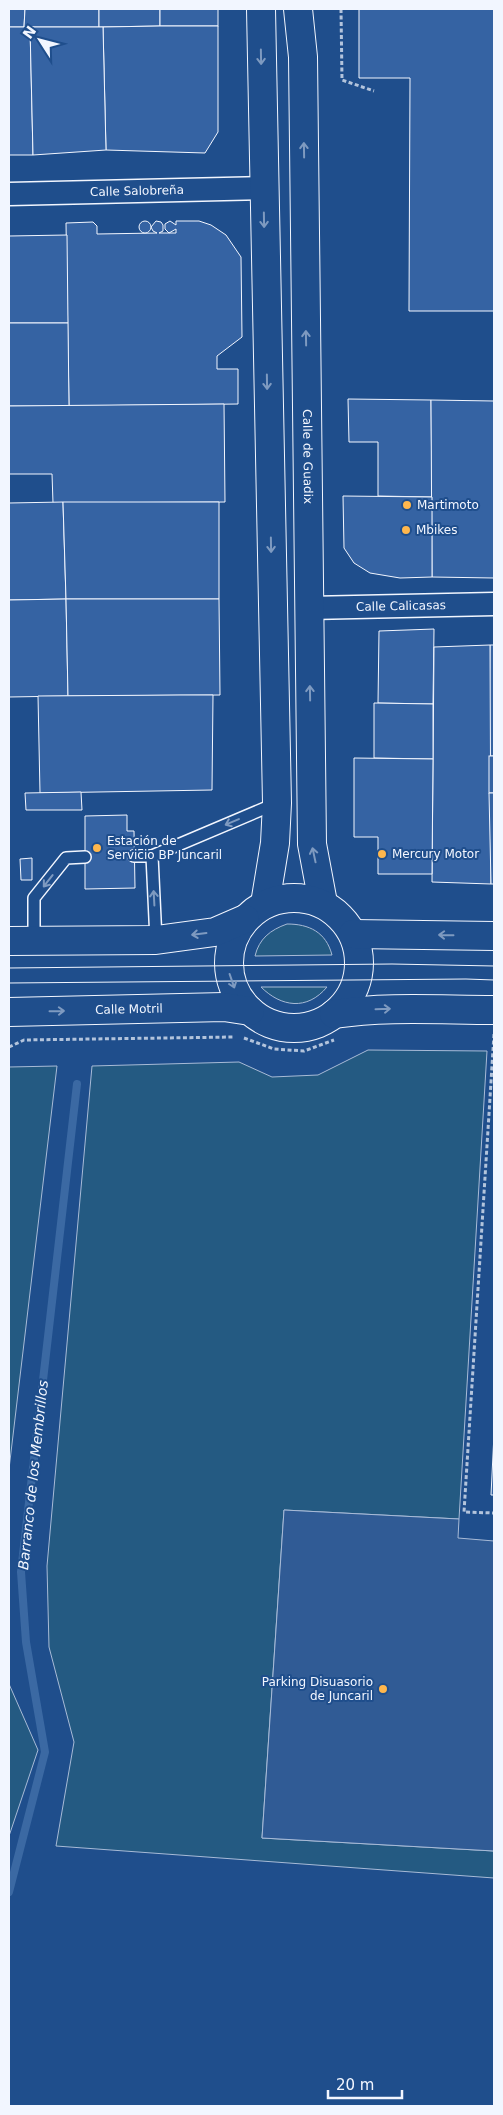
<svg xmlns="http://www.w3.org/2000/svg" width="503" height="2115" font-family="'DejaVu Sans',sans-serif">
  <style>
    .green { fill: #245a82; stroke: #a8bbd7 }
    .parking { fill: #305b95; stroke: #a8bbd7 }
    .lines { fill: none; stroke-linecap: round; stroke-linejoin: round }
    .stream { stroke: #3b69a3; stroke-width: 8 }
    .building { fill: #3563a3; stroke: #f2f6ff }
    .service-casing { stroke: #f2f6ff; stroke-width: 14 }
    .minor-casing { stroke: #f2f6ff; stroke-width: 25 }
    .tertiary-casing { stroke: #f2f6ff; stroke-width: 30 }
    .path { stroke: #b3c4dc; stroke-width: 3; stroke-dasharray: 4 2.5; stroke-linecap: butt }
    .service { stroke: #1f4e8c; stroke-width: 11 }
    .minor { stroke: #1f4e8c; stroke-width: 22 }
    .tertiary { stroke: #1f4e8c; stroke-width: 28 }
    .tram { stroke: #f2f6ff; stroke-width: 1 }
    .oneway { stroke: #7e9ac0 }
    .poi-dot { fill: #ffb74d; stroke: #1f4e8c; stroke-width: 2 }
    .labels { text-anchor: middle; stroke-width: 4; stroke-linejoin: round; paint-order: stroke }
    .street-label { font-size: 12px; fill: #f2f6ff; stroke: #1f4e8c }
    .poi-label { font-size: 12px; fill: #f2f6ff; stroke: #1f4e8c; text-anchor: start }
    .water-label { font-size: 14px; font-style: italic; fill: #f2f6ff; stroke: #1f4e8c }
  </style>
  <rect width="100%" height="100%" fill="#1f4e8c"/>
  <g class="green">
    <path d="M287 924C309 924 326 932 332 955L255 956C259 939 270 930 287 924Z"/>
    <path d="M261 987H327C307 1011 281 1007 261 987Z"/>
    <path d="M368 1050 487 1051 459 1519 284 1510 262 1838 494 1851V1878L56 1846 74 1742 49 1647 47 1566 92 1066 239 1062 272 1077 318 1075Z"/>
    <path d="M57 1066 9 1469V1067Z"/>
    <path d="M9 1684 38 1750 9 1836Z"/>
  </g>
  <path class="parking" d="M284 1510 459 1519 458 1538 494 1541V1851L262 1838Z"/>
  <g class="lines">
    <path class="stream" d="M9 1892 45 1752 26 1642 21 1572 77 1084"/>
  </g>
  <g class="building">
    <path d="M9 9H25L24 27H9Z"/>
    <path d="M25 9H99V27H24Z"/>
    <path d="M99 9H160V26L99 27Z"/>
    <rect x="160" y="9" width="58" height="17"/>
    <path d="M359 9H494V311H409L410 78H359Z"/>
    <path d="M160 26H218V132L205 153 106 150 103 27Z"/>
    <path d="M9 27H30L33 155H9Z"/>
    <path d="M30 27H103L106 150 33 155Z"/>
    <path d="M156 221 161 222 163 225V231L159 233H176V229L169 233 165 229V224L170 221 176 225V221H199L211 225 226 235 241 257 242 337 217 356V369H238V404L69 406 66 223 93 222 97 226V234L157 233 153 231 151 227Z"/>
    <circle cx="145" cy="227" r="6"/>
    <path d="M67 235 68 323H9V236Z"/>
    <path d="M9 323H68L69 406H9Z"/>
    <path d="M348 399 431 400 432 497 378 496V442H349Z"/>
    <path d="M431 400 494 401V578L432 577Z"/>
    <path d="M224 404 225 502 53 503 52 474H9V406Z"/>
    <path d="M343 496 432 497V577L400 578 370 573 354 563 344 548Z"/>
    <path d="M63 502 66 599 9 600V503Z"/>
    <path d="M63 502H219V599H66Z"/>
    <path d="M66 599 68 696 9 697V600Z"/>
    <path d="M66 599H219L220 695 68 696Z"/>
    <path d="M434 629 433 704 378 703 379 631Z"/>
    <path d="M490 645H494V756H489Z"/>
    <path d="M490 645 491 884 432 882 434 647Z"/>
    <path d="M179 695H213L212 790 40 793 38 696Z"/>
    <path d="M374 703 433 704V759L374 758Z"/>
    <rect x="489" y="756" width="5" height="37"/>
    <path d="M354 758 433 759 432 874H378V837H354Z"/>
    <path d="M81 792 82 810H26L25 793Z"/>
    <path d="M489 793H494V884H491Z"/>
    <path d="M127 815V831H134L135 888 85 889V816Z"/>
    <path d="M32 858V880H21L20 859Z"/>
    <path d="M494 1434V1495H491Z"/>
  </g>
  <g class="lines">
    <g class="service-casing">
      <g id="service">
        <path d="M134 856H152L277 803"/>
        <path d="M152 856 156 940"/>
        <path d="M34 941V898L66 858 85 857"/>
      </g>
    </g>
    <g class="minor-casing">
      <g id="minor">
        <path id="s1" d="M9 194 263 188"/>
        <path id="s2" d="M309 608 494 604"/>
      </g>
    </g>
    <g class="tertiary-casing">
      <g id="tertiary">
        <path d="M261 9 277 803 275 843 265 904"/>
        <path id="s3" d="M298 9 303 57 312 844 323 903"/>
        <circle cx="294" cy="963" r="65"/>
        <path d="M353 934 494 936"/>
        <path d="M9 941 156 940 215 932 245 919"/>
        <path id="s4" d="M9 1012 224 1007 250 1011"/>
        <path d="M334 1014C387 1006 441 1010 494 1010"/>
      </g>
    </g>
    <g class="path">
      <path d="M341 9 342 80 374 91"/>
      <path d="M494 1034 464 1512 494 1513"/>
      <path d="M244 1038 274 1049 304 1051 334 1040"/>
      <path d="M9 1047 24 1040 233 1037"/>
    </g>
    <use href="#service" class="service"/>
    <use href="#minor" class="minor"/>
    <use href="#tertiary" class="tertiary"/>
    <g class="tram">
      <path d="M9 968 392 964 494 966"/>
      <path d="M9 983 466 979 494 980"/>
    </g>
  </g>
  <defs><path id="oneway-shaft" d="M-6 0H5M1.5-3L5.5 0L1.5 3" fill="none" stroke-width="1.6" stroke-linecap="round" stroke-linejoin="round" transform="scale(1.25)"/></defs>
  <g class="oneway">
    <use href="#oneway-shaft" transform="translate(261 57) rotate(89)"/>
    <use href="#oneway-shaft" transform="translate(304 150) rotate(-91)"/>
    <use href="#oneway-shaft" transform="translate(264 220) rotate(89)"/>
    <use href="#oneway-shaft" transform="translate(306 338) rotate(-91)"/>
    <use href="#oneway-shaft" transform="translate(267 382) rotate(89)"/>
    <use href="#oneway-shaft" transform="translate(271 545) rotate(89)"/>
    <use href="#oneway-shaft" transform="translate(310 693) rotate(-91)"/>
    <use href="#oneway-shaft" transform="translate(232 822) rotate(157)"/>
    <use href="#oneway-shaft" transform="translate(314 855) rotate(-102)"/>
    <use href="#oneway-shaft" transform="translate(48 881) rotate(128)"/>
    <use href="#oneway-shaft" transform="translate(154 898) rotate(-93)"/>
    <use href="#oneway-shaft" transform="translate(199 934) rotate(173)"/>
    <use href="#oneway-shaft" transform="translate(446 935) rotate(-179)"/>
    <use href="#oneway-shaft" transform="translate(232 981) rotate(71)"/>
    <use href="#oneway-shaft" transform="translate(383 1009) rotate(-2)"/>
    <use href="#oneway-shaft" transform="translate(57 1011) rotate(-1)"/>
  </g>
  <g class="poi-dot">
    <circle cx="407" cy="505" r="5"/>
    <circle cx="406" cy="530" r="5"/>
    <circle cx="97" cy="848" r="5"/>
    <circle cx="382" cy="854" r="5"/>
    <circle cx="383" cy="1689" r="5"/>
  </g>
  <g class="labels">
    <g class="street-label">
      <text dy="4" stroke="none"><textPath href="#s1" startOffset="128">Calle Salobreña</textPath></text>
      <text dy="4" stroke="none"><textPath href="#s3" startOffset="448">Calle de Guadix</textPath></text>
      <text dy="4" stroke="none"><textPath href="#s2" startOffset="92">Calle Calicasas</textPath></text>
      <text dy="4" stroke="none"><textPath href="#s4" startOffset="120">Calle Motril</textPath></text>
    </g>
    <g class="poi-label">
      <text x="417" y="509">Martimoto</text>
      <text x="416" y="534">Mbikes</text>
      <text x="107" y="845">Estación de<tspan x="107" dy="14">Servicio BP Juncaril</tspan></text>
      <text x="392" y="858">Mercury Motor</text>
      <text x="373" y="1686" text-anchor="end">Parking Disuasorio<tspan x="373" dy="14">de Juncaril</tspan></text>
    </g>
    <g class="water-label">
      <text transform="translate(33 1475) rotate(-84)" y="5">Barranco de los Membrillos</text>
    </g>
  </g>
  <rect width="503" height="2115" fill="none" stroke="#f2f6ff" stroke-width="20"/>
  <g transform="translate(40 40) rotate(306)" stroke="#1f4e8c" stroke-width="4" paint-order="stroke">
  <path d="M0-4L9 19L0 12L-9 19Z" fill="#f2f6ff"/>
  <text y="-8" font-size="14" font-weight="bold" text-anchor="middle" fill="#f2f6ff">N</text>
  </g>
  <path d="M328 2090v8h74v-8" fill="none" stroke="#f2f6ff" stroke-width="2.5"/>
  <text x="336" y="2090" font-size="15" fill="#f2f6ff" stroke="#1f4e8c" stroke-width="4" paint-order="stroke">20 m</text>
</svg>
